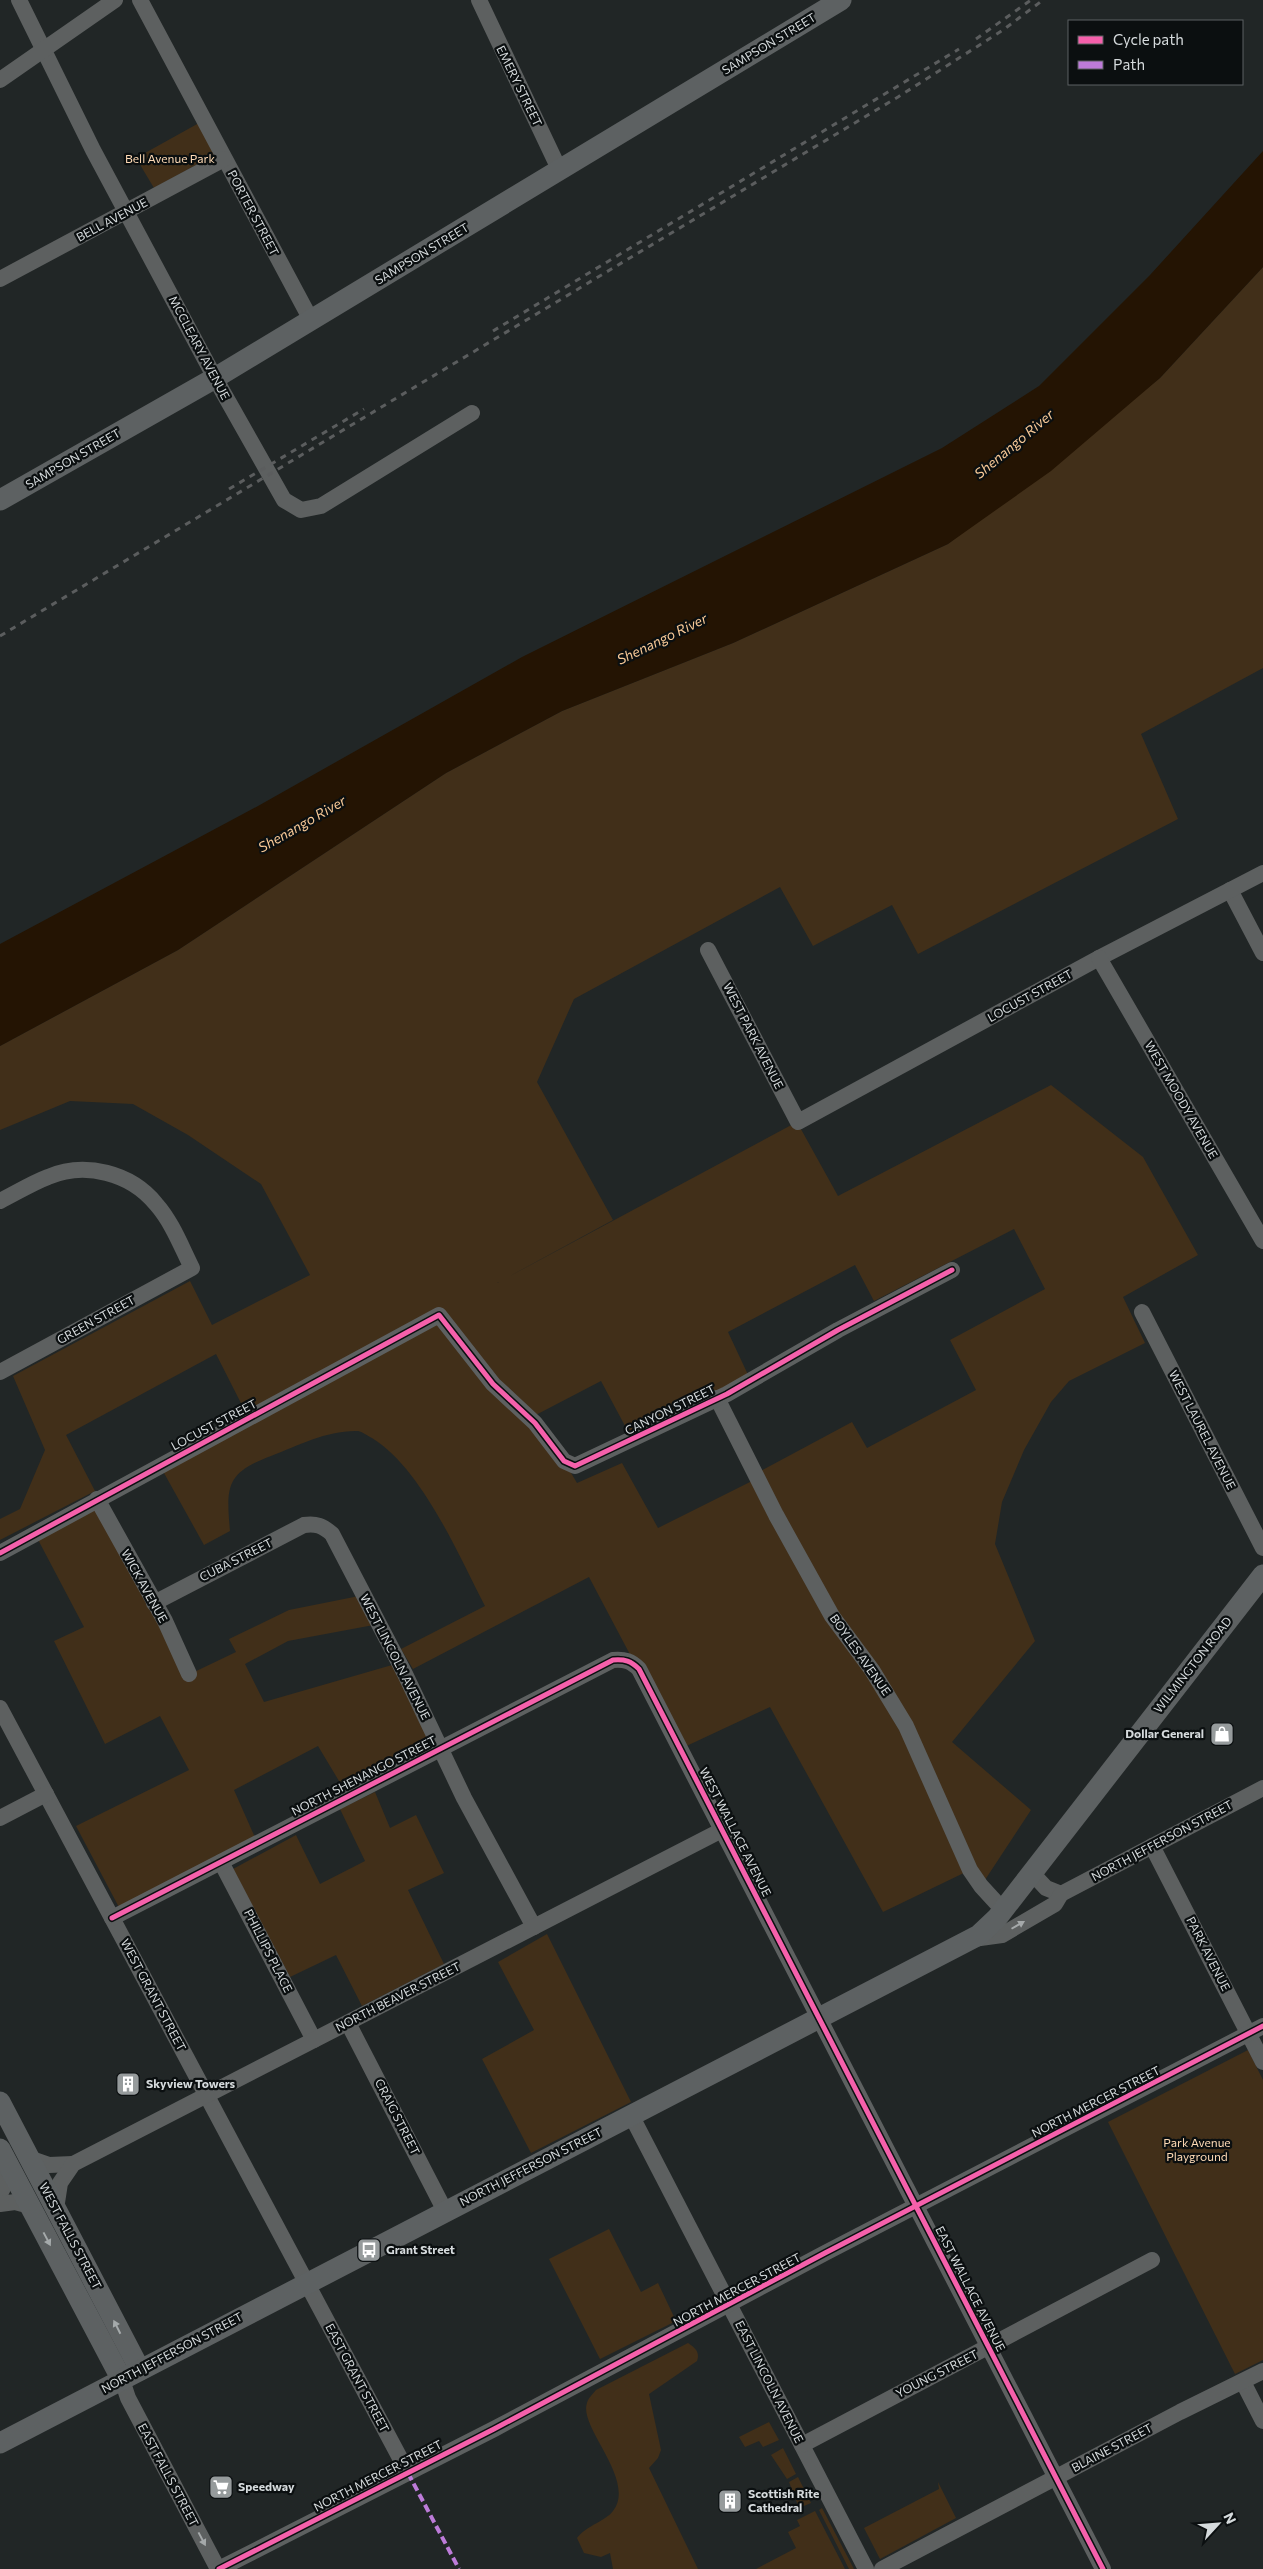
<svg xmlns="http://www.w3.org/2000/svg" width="1263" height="2569" font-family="Commissioner,sans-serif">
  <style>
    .green { fill: #412f19; fill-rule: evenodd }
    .water { fill: #241403 }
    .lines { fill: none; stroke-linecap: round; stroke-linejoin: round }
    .minor { stroke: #5d6060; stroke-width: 16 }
    .major { stroke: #5d6162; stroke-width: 21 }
    .rail { stroke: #5b5d5e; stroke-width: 3; stroke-dasharray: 6 6; stroke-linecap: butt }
    .quiet { stroke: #bd7bd9; stroke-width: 4; stroke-dasharray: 8 4; stroke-linecap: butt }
    .cycleway-casing { stroke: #0b0f10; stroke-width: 8 }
    .cycleway { stroke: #f560ab; stroke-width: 5 }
    .oneway { fill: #a5a9aa }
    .oneway2 { fill: #a5aaab }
    .labels { text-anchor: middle; stroke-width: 4.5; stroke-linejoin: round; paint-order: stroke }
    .street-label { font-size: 12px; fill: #d5dadc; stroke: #0b0f10 }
    .park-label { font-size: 12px; fill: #ffdbb6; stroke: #0b0f10 }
    .poi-label { font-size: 12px; font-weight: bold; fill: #d5dadc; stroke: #0b0f10; text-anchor: start }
    .water-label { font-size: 14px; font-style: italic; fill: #f8c997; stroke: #0b0f10 }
  </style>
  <rect width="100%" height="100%" fill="#212626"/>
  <g class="green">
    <path d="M199 123 216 154 154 188 136 158Z"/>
    <path d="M1263 267V668L1141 734 1178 819 918 954 892 905 813 946 780 887 574 999 537 1082 613 1220 497 1283 797 1122 838 1196 1051 1085 1143 1157 1198 1255 1123 1297 1145 1343 1069 1381 1051 1402 1024 1450 1002 1502 995 1544 1035 1641 952 1742 1031 1810 981 1886 970 1870 883 1912 770 1707 680 1749 589 1577 413 1669 401 1649 485 1606C458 1554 422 1469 372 1438 368 1436 363 1432 358 1431 328 1430 299 1445 271 1456 226 1473 226 1486 230 1531L204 1545 159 1464 248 1417 216 1354 66 1435 95 1491 0 1540V1519L20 1509 45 1450 13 1376 190 1281 212 1325 310 1275 261 1184 188 1135 133 1104 70 1101 0 1130V1046L178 950 446 773 562 711 733 643 948 544 1160 378ZM1014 1229 1045 1289 950 1340 976 1390 867 1448 852 1422 755 1474 758 1478 658 1528 622 1463 577 1483 564 1461 530 1418 601 1381 632 1439 750 1379 728 1332 855 1265 874 1301Z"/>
    <path d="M97 1499 190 1674 236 1652 229 1639 289 1610 364 1595 379 1624 288 1641 245 1664 264 1702 399 1663 441 1749 348 1796 318 1746 234 1790 257 1842 122 1913 76 1826 189 1770 160 1716 105 1744 54 1641 84 1627 34 1532Z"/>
    <path d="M375 1792 390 1828 416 1815 444 1873 408 1890 444 1964 362 2006 336 1955 290 1977 233 1869 296 1835 320 1884 365 1861 340 1809Z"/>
    <path d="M547 1934 631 2102 531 2153 482 2059 534 2030 498 1962Z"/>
    <path d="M1248 2050 1263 2080V2360L1235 2374 1108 2122Z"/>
    <path d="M609 2229 641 2292 658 2283 676 2321 600 2359 549 2259Z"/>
    <path d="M688 2343C696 2348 700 2353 697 2361L649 2394 661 2450 658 2458 649 2468 698 2569H613L610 2553 601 2557 584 2553 577 2538C587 2525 606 2521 613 2511 637 2480 578 2427 587 2403 588 2398 593 2394 596 2390Z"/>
    <path d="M769 2422 779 2440 763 2447 759 2441 745 2447 739 2437Z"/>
    <path d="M783 2448 796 2474 787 2479 771 2455Z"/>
    <path d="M798 2477 811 2503 799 2508 789 2482Z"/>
    <path d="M938 2482 956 2518 880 2559 864 2528 939 2489Z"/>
    <path d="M822 2508 854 2569H849L819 2510Z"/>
    <path d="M815 2511 845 2569H756L796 2548 788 2532 800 2526 797 2520Z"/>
  </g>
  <path class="water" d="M1263 151V267L1160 378 1051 471 948 544 733 643 562 711 446 773 178 950 0 1046V944L258 806 522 657 942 448 1039 386 1150 275Z"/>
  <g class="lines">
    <g class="minor">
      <path d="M19 0 93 150 215 378 284 500 301 510 321 506 472 413"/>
      <path d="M140 0 311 320"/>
      <path d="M479 0 560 171"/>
      <path d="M0 80 115 0"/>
      <path d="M0 279 224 159"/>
      <path d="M1230 890 1263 953"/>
      <path d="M708 950 798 1122 1099 958 1263 873"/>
      <path d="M1099 958 1263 1241"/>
      <path d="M0 1201C16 1193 32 1183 48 1177 85 1161 131 1173 156 1204 172 1222 181 1246 192 1268L0 1372"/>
      <path d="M1142 1312 1263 1548"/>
      <path d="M717 1398 776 1515 832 1616 872 1670 906 1726 970 1870 981 1886 1003 1910"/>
      <path d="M97 1499 165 1621 189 1674"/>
      <path d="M0 1553 439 1315 493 1384 535 1423 564 1461 575 1466 727 1394 838 1330 952 1270"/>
      <path d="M154 1603 304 1525C316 1523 323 1526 332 1534L405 1674 464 1798 534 1927"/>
      <path d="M0 1708 408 2473"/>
      <path d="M0 1818 46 1794"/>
      <path d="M1152 1846 1263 2062"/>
      <path d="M221 1862 314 2040"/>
      <path d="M1032 1873 1046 1888 1061 1894"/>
      <path d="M112 1918 613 1660C625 1659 631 1661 639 1669L1103 2569"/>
      <path d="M973 1939 1002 1935 1055 1904 1061 1894 1263 1788"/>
      <path d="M348 2023 445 2211"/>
      <path d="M631 2115 866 2569"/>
      <path d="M29 2158 49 2165 73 2164"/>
      <path d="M0 2194 5 2184 9 2166"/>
      <path d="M0 2204 15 2202 30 2206"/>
      <path d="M56 2209 60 2183 73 2164 722 1830"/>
      <path d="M122 2380 128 2398 218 2569"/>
      <path d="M1243 2382 1263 2421"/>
      <path d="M802 2445 1152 2260"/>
      <path d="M219 2569 494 2429 825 2253 1263 2026"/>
      <path d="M882 2569 1180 2412 1263 2371"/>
    </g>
    <g class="major">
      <path d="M0 500 215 378 841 0"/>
      <path d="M0 2102 140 2370"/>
      <path d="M0 2149 122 2380"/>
      <path d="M0 2443 979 1935 997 1918 1263 1575"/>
    </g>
    <g class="rail">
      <path d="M976 39 1031 0"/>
      <path d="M493 331 959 49"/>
      <path d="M229 489 364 409"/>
      <path d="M0 636 898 97 1003 30 1043 0"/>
    </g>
    <path class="quiet" d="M408 2473 459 2569"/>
    <g class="cycleway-casing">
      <g id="cycleway">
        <path d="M0 1553 439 1315 493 1384 535 1423 564 1461 575 1466 727 1394 838 1330 952 1270"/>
        <path d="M112 1918 613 1660C625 1659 631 1661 639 1669L1103 2569"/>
        <path d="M219 2569 494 2429 825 2253 1263 2026"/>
      </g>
    </g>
    <use href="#cycleway" class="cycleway"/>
  </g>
  <defs><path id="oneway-solid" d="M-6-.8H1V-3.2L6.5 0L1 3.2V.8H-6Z" transform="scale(1.25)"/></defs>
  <g class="oneway">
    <use href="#oneway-solid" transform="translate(1018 1925) rotate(-30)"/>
    <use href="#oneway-solid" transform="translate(202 2539) rotate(62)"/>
  </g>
  <g class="oneway2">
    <use href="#oneway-solid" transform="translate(47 2239) rotate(62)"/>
    <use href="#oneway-solid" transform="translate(117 2327) rotate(-117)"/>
  </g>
  <defs>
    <g id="shop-square" transform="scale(1.25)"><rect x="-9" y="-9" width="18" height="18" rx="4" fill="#969b9c" stroke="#0b0f10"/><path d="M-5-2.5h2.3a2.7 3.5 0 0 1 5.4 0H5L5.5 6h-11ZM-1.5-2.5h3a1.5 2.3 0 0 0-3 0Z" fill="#fff"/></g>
    <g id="building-square" transform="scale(1.25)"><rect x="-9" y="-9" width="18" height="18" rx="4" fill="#969b9c" stroke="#0b0f10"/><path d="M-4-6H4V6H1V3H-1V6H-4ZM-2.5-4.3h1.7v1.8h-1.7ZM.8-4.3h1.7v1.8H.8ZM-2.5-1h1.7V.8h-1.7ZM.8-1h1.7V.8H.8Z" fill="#fff"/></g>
    <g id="bus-square" transform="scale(1.25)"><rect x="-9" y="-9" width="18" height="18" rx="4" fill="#969b9c" stroke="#0b0f10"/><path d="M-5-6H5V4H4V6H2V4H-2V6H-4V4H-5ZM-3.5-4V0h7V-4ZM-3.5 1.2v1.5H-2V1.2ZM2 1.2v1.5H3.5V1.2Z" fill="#fff"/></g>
    <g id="supermarket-square" transform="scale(1.25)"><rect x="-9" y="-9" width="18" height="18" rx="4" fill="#969b9c" stroke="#0b0f10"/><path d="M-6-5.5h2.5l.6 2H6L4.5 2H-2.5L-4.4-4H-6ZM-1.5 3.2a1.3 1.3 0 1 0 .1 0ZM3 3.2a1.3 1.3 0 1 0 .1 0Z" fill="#fff"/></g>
  </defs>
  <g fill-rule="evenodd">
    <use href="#shop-square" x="1222" y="1734"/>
    <use href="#building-square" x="128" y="2084"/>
    <use href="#bus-square" x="369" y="2250"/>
    <use href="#supermarket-square" x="221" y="2487"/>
    <use href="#building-square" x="730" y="2501"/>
  </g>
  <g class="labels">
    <g class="street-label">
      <text transform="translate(769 44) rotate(-31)" y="4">SAMPSON STREET</text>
      <text transform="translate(519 86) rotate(64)" y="4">EMERY STREET</text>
      <text transform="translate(253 213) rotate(62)" y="4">PORTER STREET</text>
      <text transform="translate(112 220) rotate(-28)" y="4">BELL AVENUE</text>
      <text transform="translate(422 254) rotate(-31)" y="4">SAMPSON STREET</text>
      <text transform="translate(199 348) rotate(62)" y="4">MCCLEARY AVENUE</text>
      <text transform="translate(73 459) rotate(-30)" y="4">SAMPSON STREET</text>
      <text transform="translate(1030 996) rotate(-29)" y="4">LOCUST STREET</text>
      <text transform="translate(753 1036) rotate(63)" y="4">WEST PARK AVENUE</text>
      <text transform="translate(1181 1100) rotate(60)" y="4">WEST MOODY AVENUE</text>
      <text transform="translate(96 1320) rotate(-29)" y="4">GREEN STREET</text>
      <text transform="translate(670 1410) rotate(-26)" y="4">CANYON STREET</text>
      <text transform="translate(214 1425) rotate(-28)" y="4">LOCUST STREET</text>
      <text transform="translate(1202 1430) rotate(63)" y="4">WEST LAUREL AVENUE</text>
      <text transform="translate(236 1560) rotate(-27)" y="4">CUBA STREET</text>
      <text transform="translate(144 1586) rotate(61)" y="4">WICK AVENUE</text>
      <text transform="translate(860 1655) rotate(55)" y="4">BOYLES AVENUE</text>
      <text transform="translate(395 1657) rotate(63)" y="4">WEST LINCOLN AVENUE</text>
      <text transform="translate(1193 1665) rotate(-52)" y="4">WILMINGTON ROAD</text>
      <text transform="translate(364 1776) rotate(-27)" y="4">NORTH SHENANGO STREET</text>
      <text transform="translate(735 1832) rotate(63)" y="4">WEST WALLACE AVENUE</text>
      <text transform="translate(1162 1841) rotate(-28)" y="4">NORTH JEFFERSON STREET</text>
      <text transform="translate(268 1951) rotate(63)" y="4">PHILLIPS PLACE</text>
      <text transform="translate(1208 1954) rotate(63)" y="4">PARK AVENUE</text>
      <text transform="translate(153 1995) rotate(62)" y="4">WEST GRANT STREET</text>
      <text transform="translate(398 1997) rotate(-27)" y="4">NORTH BEAVER STREET</text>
      <text transform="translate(1096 2102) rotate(-27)" y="4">NORTH MERCER STREET</text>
      <text transform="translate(397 2117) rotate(63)" y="4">CRAIG STREET</text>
      <text transform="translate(531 2167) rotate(-27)" y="4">NORTH JEFFERSON STREET</text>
      <text transform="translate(70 2236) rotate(62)" y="4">WEST FALLS STREET</text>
      <text transform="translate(970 2289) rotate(63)" y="4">EAST WALLACE AVENUE</text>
      <text transform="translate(737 2290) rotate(-28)" y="4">NORTH MERCER STREET</text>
      <text transform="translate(172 2353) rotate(-28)" y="4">NORTH JEFFERSON STREET</text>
      <text transform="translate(937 2374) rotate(-27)" y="4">YOUNG STREET</text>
      <text transform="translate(357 2378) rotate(62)" y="4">EAST GRANT STREET</text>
      <text transform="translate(769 2382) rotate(63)" y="4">EAST LINCOLN AVENUE</text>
      <text transform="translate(1112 2448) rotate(-28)" y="4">BLAINE STREET</text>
      <text transform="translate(168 2475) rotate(62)" y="4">EAST FALLS STREET</text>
      <text transform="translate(378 2476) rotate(-27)" y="4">NORTH MERCER STREET</text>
    </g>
    <g class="park-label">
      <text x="170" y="163">Bell Avenue Park</text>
      <text x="1197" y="2147">Park Avenue<tspan x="1197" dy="14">Playground</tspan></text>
    </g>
    <g class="poi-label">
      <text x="1204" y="1738" text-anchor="end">Dollar General</text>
      <text x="146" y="2088">Skyview Towers</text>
      <text x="386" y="2254">Grant Street</text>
      <text x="238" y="2491">Speedway</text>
      <text x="748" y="2498">Scottish Rite<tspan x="748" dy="14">Cathedral</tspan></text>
    </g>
    <g class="water-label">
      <text transform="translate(1014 444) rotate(-40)" y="5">Shenango River</text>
      <text transform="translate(662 639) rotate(-26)" y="5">Shenango River</text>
      <text transform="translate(302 824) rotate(-30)" y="5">Shenango River</text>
    </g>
  </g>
  <rect x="1068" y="20" width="175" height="65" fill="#0b0f10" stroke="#5c6062"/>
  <rect x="1078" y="36" width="25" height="8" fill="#f560ab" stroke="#5c6062"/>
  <text x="1113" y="45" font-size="15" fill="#d5dadc">Cycle path</text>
  <rect x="1078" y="61" width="25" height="8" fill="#bd7bd9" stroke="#5c6062"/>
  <text x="1113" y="70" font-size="15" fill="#d5dadc">Path</text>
  <g transform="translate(1218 2524) rotate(64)" stroke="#0b0f10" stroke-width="4" paint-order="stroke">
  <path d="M0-4L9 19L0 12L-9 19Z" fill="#d5dadc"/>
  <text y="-8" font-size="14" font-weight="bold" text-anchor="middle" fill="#d5dadc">N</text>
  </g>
</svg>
